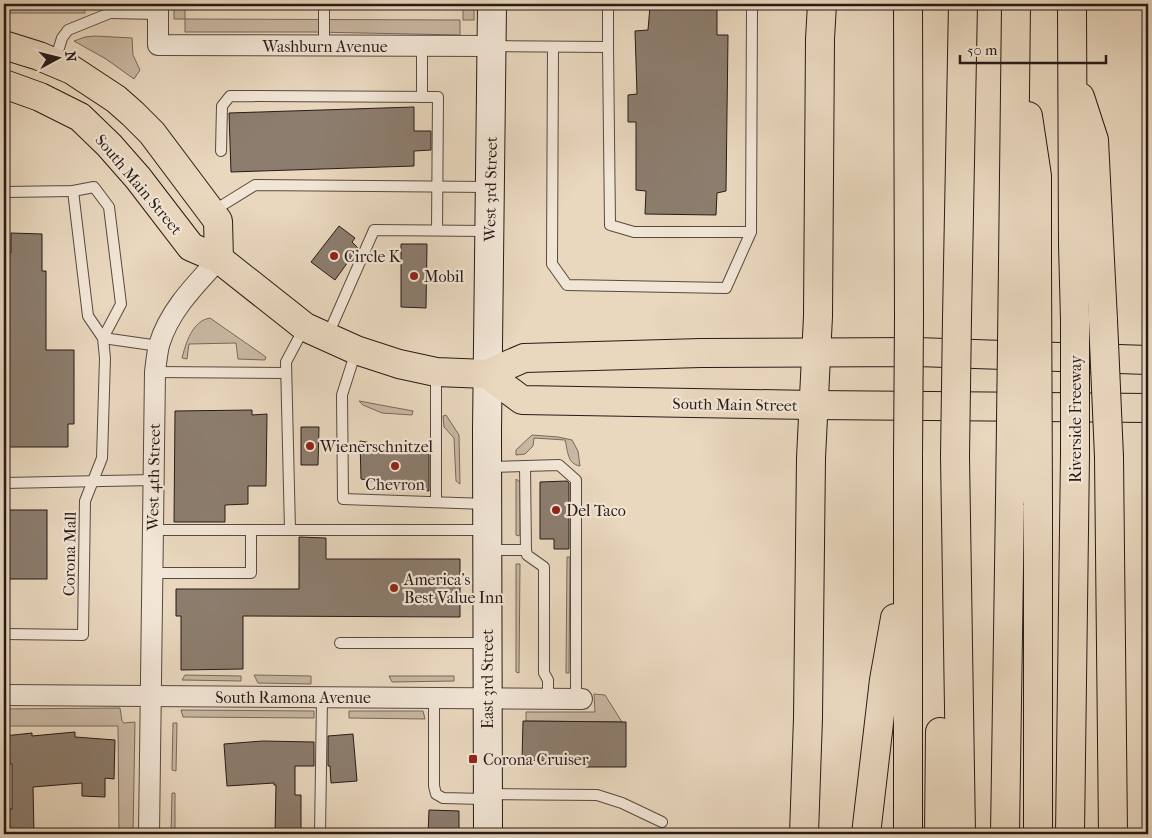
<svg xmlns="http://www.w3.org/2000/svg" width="1152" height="838" font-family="'IM FELL French Canon',serif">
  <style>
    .green { fill: #c8b7a2; stroke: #78695c }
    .building { fill: #8c7d6e; stroke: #271b17 }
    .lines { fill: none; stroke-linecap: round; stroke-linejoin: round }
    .lane-casing { stroke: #584a41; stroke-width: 12 }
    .street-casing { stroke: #584a41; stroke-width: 22 }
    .secondary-casing { stroke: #271b17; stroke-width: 30 }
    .primary-casing { stroke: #271b17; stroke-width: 30 }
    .highway-casing { stroke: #271b17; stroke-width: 30 }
    .lane { stroke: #f1e5d5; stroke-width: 10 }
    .street { stroke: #f1e5d5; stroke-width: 20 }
    .secondary { stroke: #f1e5d5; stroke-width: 28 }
    .primary { stroke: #e9d7be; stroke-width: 28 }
    .highway { stroke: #e9d7be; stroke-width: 28 }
    .highway-bridge-casing { stroke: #271b17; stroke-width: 30; stroke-linecap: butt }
    .highway-bridge { stroke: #e9d7be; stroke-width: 28 }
    .poi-dot { fill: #8f2418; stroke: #f1e5d5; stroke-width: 2 }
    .labels { text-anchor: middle; stroke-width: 4.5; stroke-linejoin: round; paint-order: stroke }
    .street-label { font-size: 16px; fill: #271b17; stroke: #f1e5d5 }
    .poi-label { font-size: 16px; fill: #271b17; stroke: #f1e5d5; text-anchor: start }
  </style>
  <rect width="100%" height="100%" fill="#e9d7be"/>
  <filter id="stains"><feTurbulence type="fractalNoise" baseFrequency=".004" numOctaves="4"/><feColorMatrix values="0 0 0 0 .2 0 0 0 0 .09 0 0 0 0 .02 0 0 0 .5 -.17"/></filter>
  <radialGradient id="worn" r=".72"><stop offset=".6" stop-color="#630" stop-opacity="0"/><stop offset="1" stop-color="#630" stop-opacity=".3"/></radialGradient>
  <g class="green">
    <path d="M4 4H84L85 13H4Z"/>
    <path d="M174 4H185V19L460 20V35L314 32H185V19H174Z"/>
    <rect x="463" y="4" width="11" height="16"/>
    <path d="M95 36 132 38 133 55 140 70 134 79 106 59 74 41 85 37Z"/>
    <path d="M210 318 266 357 265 360 238 359 236 343 189 344 187 359 182 358C186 343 192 321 210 318Z"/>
    <path d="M359 401 413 411 412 415 382 413 363 405Z"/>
    <path d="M446 415 459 435 460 484 456 481 454 438 444 427 443 416Z"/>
    <path d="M532 435 558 437 572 440 578 451 580 466C567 464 568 451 565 440L534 438 533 446 525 454 516 455V450Z"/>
    <path d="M516 479 520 482V534L519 536 516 535Z"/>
    <path d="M567 557H570L569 673H566Z"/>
    <path d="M516 564H520L519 673 516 672Z"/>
    <path d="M185 675 241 676V681L182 680Z"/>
    <path d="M254 675 311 676V684L258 683Z"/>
    <path d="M389 676H454V681L392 682Z"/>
    <path d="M594 694 605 695 622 722 526 721V712H595Z"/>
    <path d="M120 708 122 721 124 723 135 722 133 834H119L118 726H4V709Z"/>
    <path d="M181 710 314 711V718L183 717Z"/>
    <path d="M349 711H423L425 719 349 718Z"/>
    <path d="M173 723H177L176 771 172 770Z"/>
    <path d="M172 793H175V834H171Z"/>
  </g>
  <g class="building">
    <path d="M650 6 717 7V35H728L726 191 717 193 716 215 645 214 646 191 636 190V122H628V95L637 94 635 31 648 30Z"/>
    <path d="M414 107V131H431V150L414 151V166L231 172 229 113Z"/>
    <path d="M339 226 355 238 352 242 358 248 335 280 311 262Z"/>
    <path d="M11 233 42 234V271H46V350H74V424H68V447H4V253H11Z"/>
    <path d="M401 244H427L426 308 401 307Z"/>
    <path d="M252 410V415L267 414 266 486H248V504L225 505V522H174L175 411Z"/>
    <path d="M301 427H319L318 465H301Z"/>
    <path d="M360 441 429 453V491L361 479Z"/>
    <path d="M567 481 569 483V549H554V539H540V482Z"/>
    <rect x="4" y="510" width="43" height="69"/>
    <path d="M299 537 326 538V559H460V617L243 616V669L181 670V616H176V589H299Z"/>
    <path d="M523 721 626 722V767H586V762L522 760Z"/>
    <path d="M75 732V737L115 740 114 779 105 778V797L82 796V783L33 787 34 834H4V809H12V764H5L4 736 32 733V736Z"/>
    <path d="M353 734 357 781 331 783 330 766H328V736Z"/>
    <path d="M263 741 314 742V766H295V795H301V834H275L276 785H274V783L227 786 224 744Z"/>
    <path d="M429 810 459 811V834H428Z"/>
  </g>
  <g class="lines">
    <g class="lane-casing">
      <g id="lane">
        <path d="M110 13 158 14"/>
        <path d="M324 46V4"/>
        <path d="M422 46V97"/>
        <path d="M493 46 608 47V4"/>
        <path d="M553 47 552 264 567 285 726 288 751 232 752 4"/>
        <path d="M608 47 610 225 634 232H751"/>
        <path d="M55 61 62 38 68 30 110 13V4"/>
        <path d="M221 151 222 106 230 96 438 97 437 230"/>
        <path d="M4 192 73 191 94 187 109 207 121 304 103 338"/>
        <path d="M213 211 255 185 488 187"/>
        <path d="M327 337 374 230 488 231"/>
        <path d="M103 338 159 346"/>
        <path d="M356 351 342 395 343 499 486 504"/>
        <path d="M155 372 286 373"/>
        <path d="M525 466 526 550 527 555 544 567V673L548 680V699"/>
        <path d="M488 467 559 465 576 480V699"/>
        <path d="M4 483 153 480"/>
        <path d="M436 502V373"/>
        <path d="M152 530H486"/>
        <path d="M290 530 286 362 304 328"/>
        <path d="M489 550H526"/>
        <path d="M152 573H251V530"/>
        <path d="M4 634 83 635 85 501 102 458 105 358 103 338 88 316 73 191"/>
        <path d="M340 643H487"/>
        <path d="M434 698V786L436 794 443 798 482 799 488 794 597 795 622 803 662 822"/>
        <path d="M320 834 322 698"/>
      </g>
    </g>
    <g class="street-casing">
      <g id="street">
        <path d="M158 4V45L492 46"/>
        <path d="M4 695 582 699"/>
        <path d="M149 834 155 372C156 363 157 354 159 345 169 311 195 285 219 259"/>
      </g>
    </g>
    <g class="secondary-casing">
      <path id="secondary" d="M488 834 487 431 492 4"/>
    </g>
    <g class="primary-casing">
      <g id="primary">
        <path d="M4 45 39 56 72 70 116 99 133 114 152 133 218 221 219 259"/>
        <path d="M4 84 40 97 80 117 109 145 138 178 191 247 219 259 305 327 356 350 399 364 436 372 487 374 524 358 701 353 917 352 1148 360"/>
        <path d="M487 374 522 400 813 405 1148 408"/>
      </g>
    </g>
    <g class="highway-casing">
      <g id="highway">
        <path d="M908 4 909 318"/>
        <path d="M1072 4 1073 245 1075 320"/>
        <path d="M1080 97 1094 140 1103 320"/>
        <path d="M1028 116 1037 176V264"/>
        <path d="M1013 264 1016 4"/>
        <path d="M957 318 963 4"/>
        <path d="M955 456 961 834"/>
        <path d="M1109 457 1113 834"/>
        <path d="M1038 505V834"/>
        <path d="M804 834 808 718 811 458 818 316 820 39 822 4"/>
        <path d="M866 834 884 680 895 618"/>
        <path d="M908 834V456"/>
        <path d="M939 834 940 732"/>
        <path d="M1005 834 1010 501"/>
        <path d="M1070 834 1075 455"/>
      </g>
    </g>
    <use href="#lane" class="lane"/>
    <use href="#street" class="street"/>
    <use href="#secondary" class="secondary"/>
    <use href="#primary" class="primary"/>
    <use href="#highway" class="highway"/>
    <g class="highway-bridge-casing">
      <g id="highway-bridge">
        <path d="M1037 264 1038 505"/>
        <path d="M1075 320V455"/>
        <path d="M1103 320 1109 457"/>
        <path d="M908 456 909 318"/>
        <path d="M955 456 957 318"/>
        <path d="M1010 501 1013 264"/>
      </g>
    </g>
    <use href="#highway-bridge" class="highway-bridge"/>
  </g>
  <g class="poi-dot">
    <circle cx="334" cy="256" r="5"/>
    <circle cx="414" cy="276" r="5"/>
    <circle cx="310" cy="446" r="5"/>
    <circle cx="395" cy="466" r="5"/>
    <circle cx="556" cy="510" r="5"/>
    <circle cx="394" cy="588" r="5"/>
    <rect x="468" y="754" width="10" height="10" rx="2.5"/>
  </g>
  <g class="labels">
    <g class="street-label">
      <text x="325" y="52">Washburn Avenue</text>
      <text transform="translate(139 184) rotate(50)" y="6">South Main Street</text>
      <text transform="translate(490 189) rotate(-89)" y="6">West 3rd Street</text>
      <text transform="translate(735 404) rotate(1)" y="6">South Main Street</text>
      <text transform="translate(1075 419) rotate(-90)" y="6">Riverside Freeway</text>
      <text transform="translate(153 477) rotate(-89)" y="6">West 4th Street</text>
      <text transform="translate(69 554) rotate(-89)" y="6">Corona Mall</text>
      <text transform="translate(487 679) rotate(-90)" y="6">East 3rd Street</text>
      <text x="293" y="703">South Ramona Avenue</text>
    </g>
    <g class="poi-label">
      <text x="344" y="262">Circle K</text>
      <text x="424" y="282">Mobil</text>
      <text x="320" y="452">Wienerschnitzel</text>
      <text x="395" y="490" text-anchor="middle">Chevron</text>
      <text x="566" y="516">Del Taco</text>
      <text x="404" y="585">America's<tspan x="404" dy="18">Best Value Inn</tspan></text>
      <text x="483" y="765">Corona Cruiser</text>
    </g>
  </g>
  <rect width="1152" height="838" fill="none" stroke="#e9d7be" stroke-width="20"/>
  <rect x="5" y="5" width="1142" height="828" fill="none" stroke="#271b17" stroke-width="2.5"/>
  <rect x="10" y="10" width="1132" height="818" fill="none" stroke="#271b17"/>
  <g transform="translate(58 58) rotate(83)" stroke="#f1e5d5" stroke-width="4" paint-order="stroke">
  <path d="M0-4L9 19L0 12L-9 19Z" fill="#271b17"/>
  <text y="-8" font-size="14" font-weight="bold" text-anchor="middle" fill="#271b17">N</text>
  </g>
  <path d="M960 55v8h146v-8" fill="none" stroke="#271b17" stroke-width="2.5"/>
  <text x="967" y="55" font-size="15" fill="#271b17" stroke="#f1e5d5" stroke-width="4" paint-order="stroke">50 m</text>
  <rect width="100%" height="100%" filter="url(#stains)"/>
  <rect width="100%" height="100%" fill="url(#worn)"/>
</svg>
